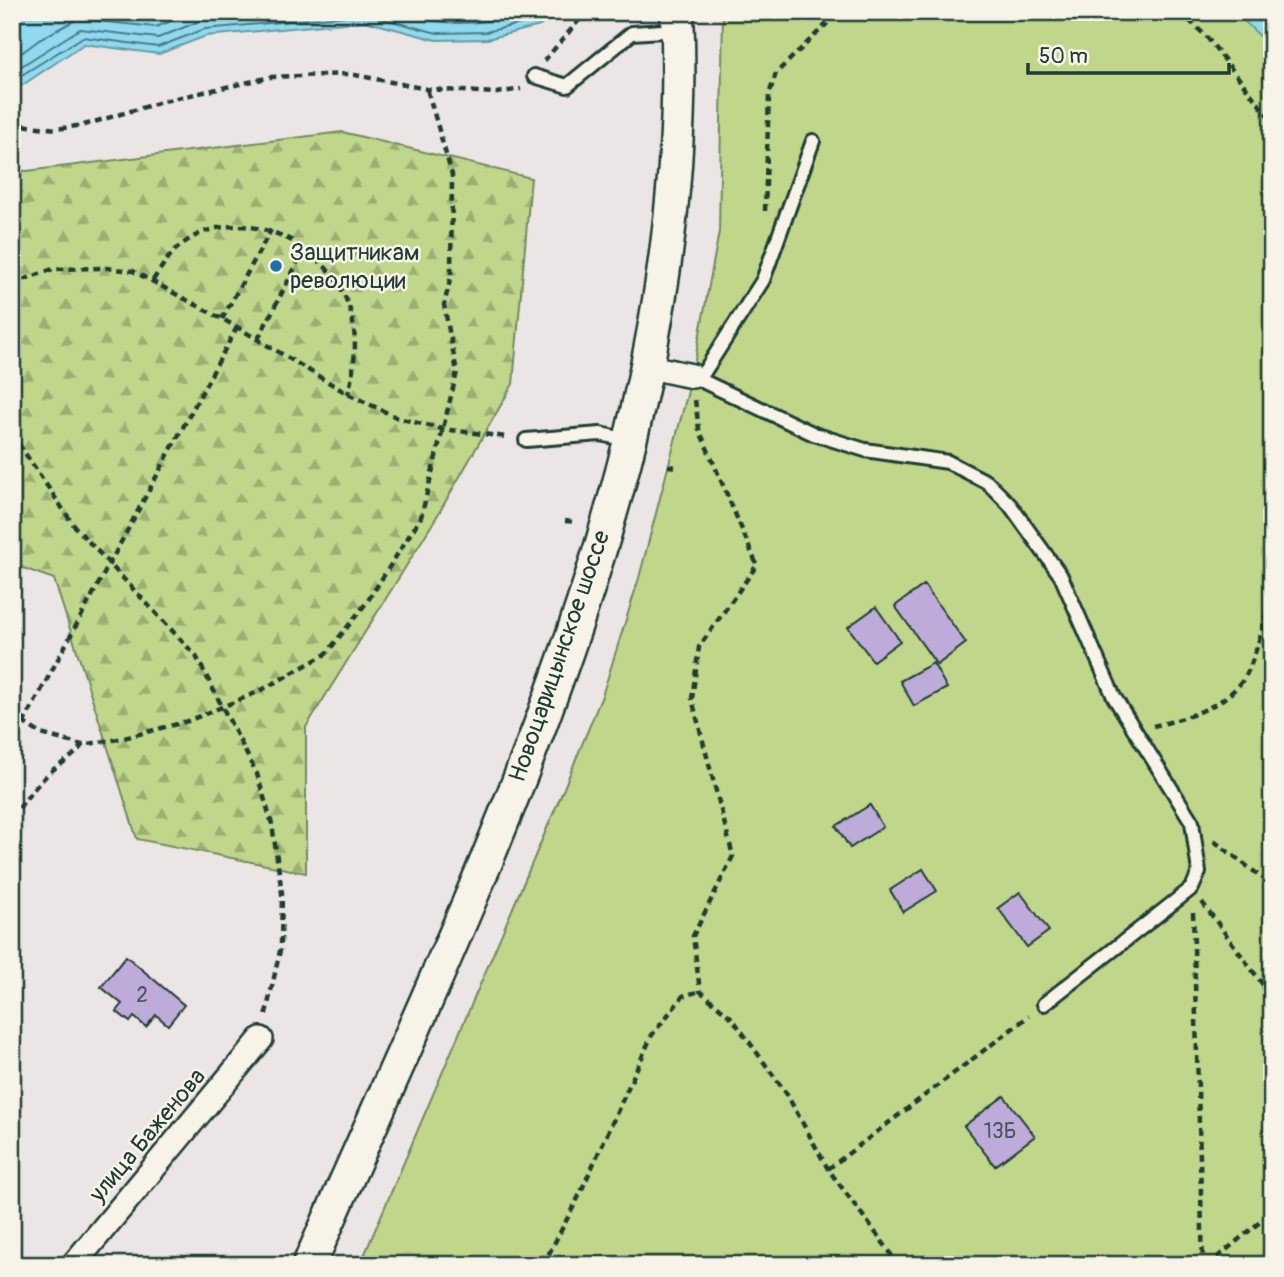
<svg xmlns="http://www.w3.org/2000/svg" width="1284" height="1277" font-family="Pangolin,sans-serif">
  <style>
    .forest { fill: url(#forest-firs); stroke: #708a60; stroke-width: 2 }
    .green { fill: #c0d68b; stroke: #708a60; stroke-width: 2 }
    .water { fill: #90d9f1; stroke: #639ba5; stroke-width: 2 }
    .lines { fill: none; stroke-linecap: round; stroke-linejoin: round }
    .shore { stroke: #4c7b80; stroke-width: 2 }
    .building { fill: #beabda; stroke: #1f3d34; stroke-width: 2 }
    .lane-casing { stroke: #1f3d34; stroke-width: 18 }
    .street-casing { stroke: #1f3d34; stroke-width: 28 }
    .secondary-casing { stroke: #1f3d34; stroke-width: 37 }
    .path { stroke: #1f3d34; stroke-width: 4.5; stroke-dasharray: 7 5; stroke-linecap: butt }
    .lane { stroke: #f7f3e8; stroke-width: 12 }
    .street { stroke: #f7f3e8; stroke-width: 23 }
    .secondary { stroke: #f7f3e8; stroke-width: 32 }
    .poi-dot { fill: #1f6fb2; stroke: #f7f3e8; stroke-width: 2.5 }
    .labels { text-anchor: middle; stroke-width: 5; stroke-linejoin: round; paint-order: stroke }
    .number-label { font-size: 21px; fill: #47585e }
    .poi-label { font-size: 24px; fill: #1f3d34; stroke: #f7f3e8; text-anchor: start }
    .street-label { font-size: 24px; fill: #1f3d34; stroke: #f7f3e8 }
  </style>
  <defs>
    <pattern id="forest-firs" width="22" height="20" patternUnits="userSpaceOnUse" patternTransform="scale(1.75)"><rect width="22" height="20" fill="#c0d68b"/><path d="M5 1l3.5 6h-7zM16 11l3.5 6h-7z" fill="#9baf72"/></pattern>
  </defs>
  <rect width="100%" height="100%" fill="#ece5e5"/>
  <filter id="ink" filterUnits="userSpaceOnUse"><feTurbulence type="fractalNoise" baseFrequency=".0143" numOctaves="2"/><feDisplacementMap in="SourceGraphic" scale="14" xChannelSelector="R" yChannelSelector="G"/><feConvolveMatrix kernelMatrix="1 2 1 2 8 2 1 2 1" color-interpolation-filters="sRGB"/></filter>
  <g filter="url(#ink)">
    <path class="forest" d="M342 132 531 178 513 384 436 518 306 727V873L137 839 54 579 12 564V170L27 171Z"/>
    <path class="green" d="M723 12H1272V1265H360L562 793 602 696 639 578 692 376 719 232Z"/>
    <g class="water">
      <path d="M12 12H555L540 26 487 39 436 40 365 21 206 36 159 54 84 44 18 88H12Z"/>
      <path d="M1235 12H1272V48Z"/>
    </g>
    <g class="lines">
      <g class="shore">
        <path d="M394 12C449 27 475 26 530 12"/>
        <path d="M12 60 39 40 77 19 156 27 194 12"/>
        <path d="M12 72 80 29 158 38 202 20 267 12"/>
        <path d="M12 81 83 37 158 47 205 29 365 14 437 33 486 32 536 20 545 12"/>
      </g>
    </g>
    <g class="building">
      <path d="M924 585 966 643 937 665 895 606Z"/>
      <path d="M876 607 900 641 873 661 848 627Z"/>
      <path d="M933 663 947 688 914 706 900 681Z"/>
      <path d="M870 805 883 827 850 848 836 826Z"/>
      <path d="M923 869 937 891 903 912 890 890Z"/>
      <path d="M1020 892 1049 931 1027 947 998 908Z"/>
      <path d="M126 956 184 1005 168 1025 156 1015 146 1027 134 1017 130 1022 116 1011 122 1004 101 987Z"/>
      <path d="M1004 1096 1035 1136 995 1166 964 1126Z"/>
    </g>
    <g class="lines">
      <g class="lane-casing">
        <g id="lane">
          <path d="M534 76 567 86 632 33 678 30"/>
          <path d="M692 376 814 434 865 450 948 462 987 482 1010 505 1061 576 1114 697 1192 822 1199 872 1192 888 1044 1004"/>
          <path d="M699 380 763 280 813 141"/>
          <path d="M526 440 600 434 629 440"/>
        </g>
      </g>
      <g class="street-casing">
        <g id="street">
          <path d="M645 366 692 376"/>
          <path d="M73 1265 261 1039"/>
        </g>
      </g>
      <g class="secondary-casing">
        <path id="secondary" d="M309 1265C480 874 698 451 677 12"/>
      </g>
      <g class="path">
        <path d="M1180 12 1206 36 1272 121"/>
        <path d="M544 61 586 12"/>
        <path d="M12 124 56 129 84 125 168 100 271 77 350 74 427 89 497 93 521 89"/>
        <path d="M765 211 769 95 776 73 839 12"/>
        <path d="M153 280C161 269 169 254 180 246 235 201 320 238 346 299 359 330 356 362 348 394"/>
        <path d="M12 284 53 269 107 268 133 271 237 327 348 394 398 418 442 429 507 437"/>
        <path d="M222 319 271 230"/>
        <path d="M258 339 304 250"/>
        <path d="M695 400 699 429 757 565 699 647 692 699 733 856 693 936 700 991 732 1018 786 1093 828 1169 890 1252 895 1265"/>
        <path d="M12 434 75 527 196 656 257 774 272 824 282 893 281 946 265 1018"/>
        <path d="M668 466 678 467"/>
        <path d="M565 521 576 522"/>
        <path d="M12 715 41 734 82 745 124 738 188 721 258 692 326 654 367 602 421 517 457 372 444 305 451 276 452 175 427 89"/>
        <path d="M23 724 237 327"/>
        <path d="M1153 726C1184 719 1218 709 1240 684 1254 668 1263 624 1269 603"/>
        <path d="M12 818C23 802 34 788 48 774 60 763 74 758 82 745"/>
        <path d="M1214 841 1272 885"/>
        <path d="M1202 902 1272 997"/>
        <path d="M1193 912 1203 1265"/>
        <path d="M828 1169 1029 1016"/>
        <path d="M543 1265 578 1198 652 1035 683 996 700 991"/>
        <path d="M1208 1265 1272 1212"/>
      </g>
      <use href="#lane" class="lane"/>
      <use href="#street" class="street"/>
      <use href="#secondary" class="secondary"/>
    </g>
  </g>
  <circle class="poi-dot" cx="276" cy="266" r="7"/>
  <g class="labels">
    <g class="number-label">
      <text x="142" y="1002">2</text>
      <text x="1000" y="1138">13Б</text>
    </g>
    <g class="poi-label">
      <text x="290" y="260">Защитникам<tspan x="290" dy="28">революции</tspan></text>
    </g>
    <g class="street-label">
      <text transform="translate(559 656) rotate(-71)" y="8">Новоцарицынское шоссе</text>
      <text transform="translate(147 1135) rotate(-50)" y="8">улица Баженова</text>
    </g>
  </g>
  <rect width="1284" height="1277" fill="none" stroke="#f7f3e8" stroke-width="42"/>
  <rect x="21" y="21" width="1242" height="1235" fill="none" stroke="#1f3d34" stroke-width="2.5" filter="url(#ink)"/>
  <path d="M1028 63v10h201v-10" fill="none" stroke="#1f3d34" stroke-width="3.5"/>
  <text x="1039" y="63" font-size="21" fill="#1f3d34" stroke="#f7f3e8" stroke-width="5" paint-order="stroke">50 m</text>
</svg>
